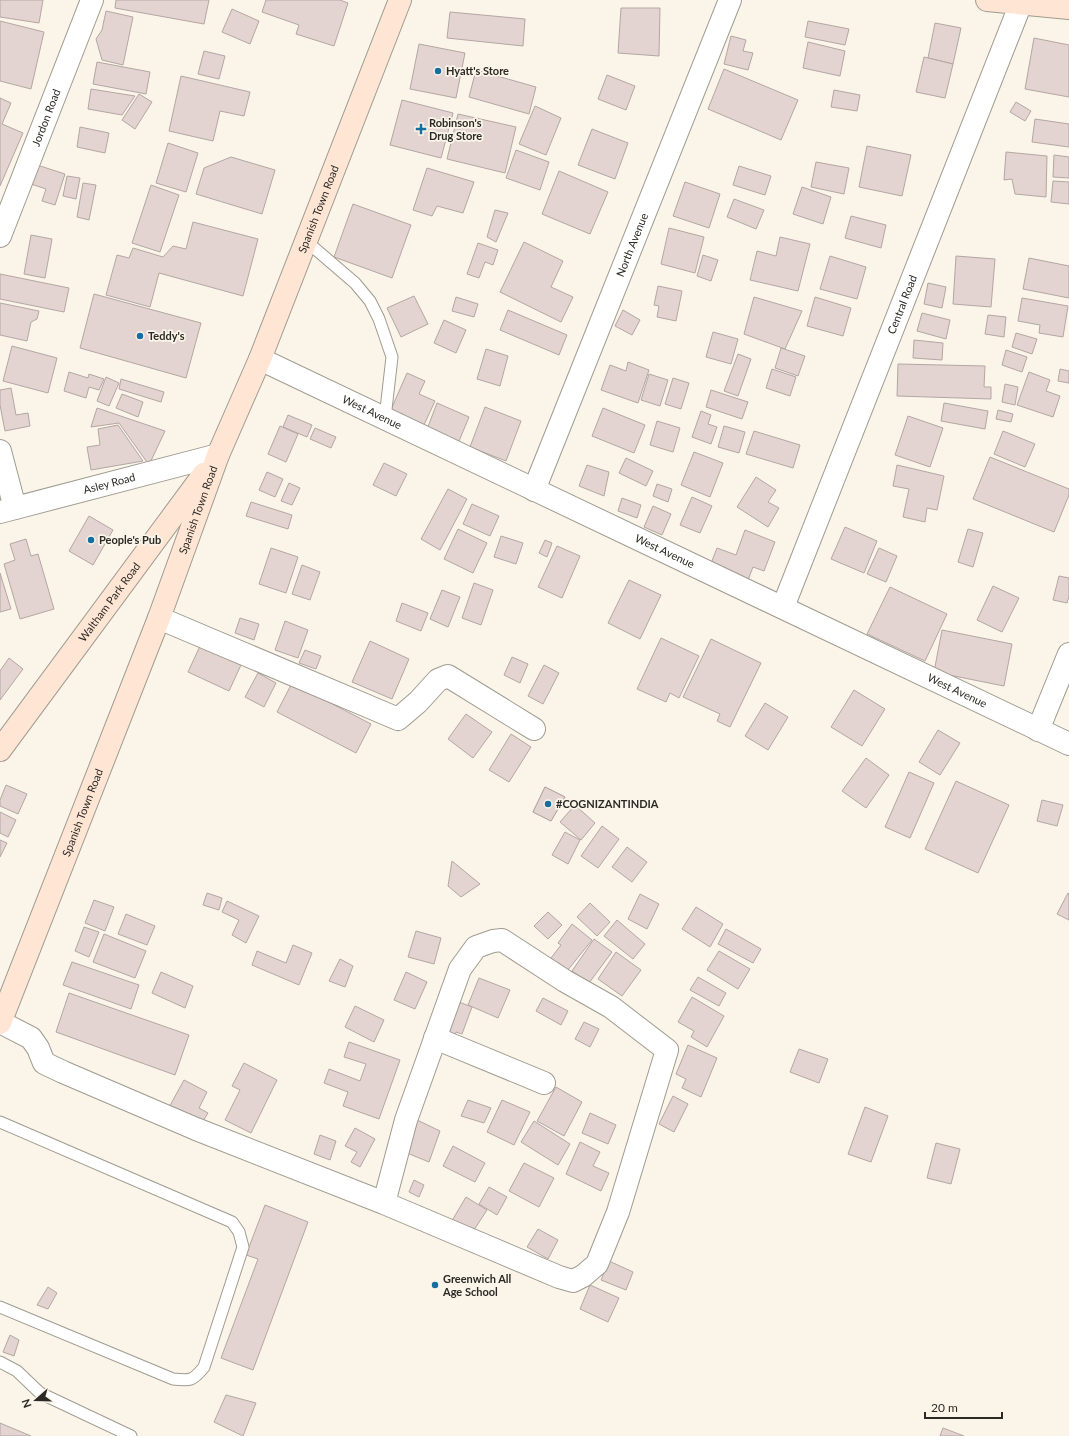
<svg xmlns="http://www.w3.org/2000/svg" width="1069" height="1436" font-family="Lato,sans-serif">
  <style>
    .building { fill: #e3d4d2; stroke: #b4a6a4 }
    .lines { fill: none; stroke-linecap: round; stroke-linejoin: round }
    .service-casing { stroke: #a09b90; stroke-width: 13 }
    .minor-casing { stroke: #a09b90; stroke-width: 24 }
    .secondary-casing { stroke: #a09b90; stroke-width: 24 }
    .service { stroke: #fff; stroke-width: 11 }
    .minor { stroke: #fff; stroke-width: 22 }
    .secondary { stroke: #ffe6d4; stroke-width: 22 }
    .poi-dot { fill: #166e9e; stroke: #faf5e8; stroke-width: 1.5 }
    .labels { text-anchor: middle; stroke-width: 3.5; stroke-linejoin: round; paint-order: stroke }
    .poi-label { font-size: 11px; font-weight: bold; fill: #2b2925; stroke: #faf5e8; text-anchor: start }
    .street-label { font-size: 11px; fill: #2b2925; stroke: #faf5e8 }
  </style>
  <rect width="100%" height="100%" fill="#faf5e8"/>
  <g class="building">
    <path d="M0 0H43L39 23 0 17Z"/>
    <path d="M116 0H209L204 24 115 8Z"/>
    <path d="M266 0H340L348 3 334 46 296 34 299 25 262 12Z"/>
    <path d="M621 8H660L659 56 618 53Z"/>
    <path d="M232 9 259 21 250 44 222 32Z"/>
    <path d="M106 11 133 17 123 65 102 60 96 39 102 30Z"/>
    <path d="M450 12 525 19 523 46 447 38Z"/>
    <path d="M0 21 44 32 31 89 0 81Z"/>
    <path d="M808 21 849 29 845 45 805 37Z"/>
    <path d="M935 23 961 28 953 64 928 58Z"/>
    <path d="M731 36 746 40 743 51 753 53 748 70 724 64Z"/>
    <path d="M1034 38 1069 45V97L1025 89Z"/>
    <path d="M808 42 845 51 840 76 803 68Z"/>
    <path d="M419 44 465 53 456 98 410 89Z"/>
    <path d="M204 51 225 56 219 79 198 74Z"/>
    <path d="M924 57 953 64 945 98 916 92Z"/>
    <path d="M97 62 150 72 146 94 93 84Z"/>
    <path d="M724 69 798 100 781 140 708 109Z"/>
    <path d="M476 70 536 87 529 114 469 97Z"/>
    <path d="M607 75 635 86 626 110 598 99Z"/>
    <path d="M181 76 250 92 244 116 220 111 213 141 169 131Z"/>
    <path d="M91 89 135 96 122 115 88 109Z"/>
    <path d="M834 90 860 95 857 111 831 107Z"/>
    <path d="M139 94 152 102 135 129 122 120Z"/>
    <path d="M0 98 11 103 2 124 23 133 0 186Z"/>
    <path d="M402 100 453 113 441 158 390 145Z"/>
    <path d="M1016 102 1031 111 1025 121 1010 112Z"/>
    <path d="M535 106 561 118 546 155 519 144Z"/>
    <path d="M458 114 516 127 505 173 447 159Z"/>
    <path d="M1035 119 1069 124V147L1032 142Z"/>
    <path d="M80 127 109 133 105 153 77 147Z"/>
    <path d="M592 129 628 143 615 179 578 165Z"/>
    <path d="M168 143 198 153 186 192 156 183Z"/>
    <path d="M867 146 911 155 902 196 859 187Z"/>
    <path d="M516 150 549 162 540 190 506 178Z"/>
    <path d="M1006 152 1047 156 1046 197 1015 194 1012 179 1004 180Z"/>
    <path d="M1054 155 1069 157V178L1053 177Z"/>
    <path d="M231 157 275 170 262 214 196 194 204 168Z"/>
    <path d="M816 162 849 168 844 194 811 187Z"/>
    <path d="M34 164 65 174 55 205 42 201 46 189 28 183Z"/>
    <path d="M739 166 771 176 765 195 733 185Z"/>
    <path d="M427 168 474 182 463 213 437 206 432 216 413 210Z"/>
    <path d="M559 171 608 192 590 234 542 214Z"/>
    <path d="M67 176 80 178 76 199 63 196Z"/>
    <path d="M1053 181 1069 182V204L1051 202Z"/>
    <path d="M685 182 720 194 709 228 673 216Z"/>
    <path d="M83 183 96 185 89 220 77 217Z"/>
    <path d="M151 185 179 195 160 252 132 243Z"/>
    <path d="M802 187 831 197 823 224 793 214Z"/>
    <path d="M734 199 764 210 756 229 727 217Z"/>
    <path d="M353 204 411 225 392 278 334 257Z"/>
    <path d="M495 210 508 213 496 242 487 237Z"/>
    <path d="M851 216 886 225 881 248 845 238Z"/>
    <path d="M193 222 258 239 243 296 159 273 150 307 106 295 117 255 129 258 133 248 163 257 173 246 186 249Z"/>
    <path d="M669 228 704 237 695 273 661 264Z"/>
    <path d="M31 235 52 239 45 278 24 274Z"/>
    <path d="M780 237 810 244 798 291 750 280 757 251 776 256Z"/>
    <path d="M524 242 563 261 551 287 573 297 561 322 500 292Z"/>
    <path d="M478 243 498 250 493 265 485 262 479 278 467 274Z"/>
    <path d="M703 255 718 260 711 281 697 276Z"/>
    <path d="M830 256 866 267 857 299 820 289Z"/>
    <path d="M956 256 995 259 991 307 953 304Z"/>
    <path d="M1029 258 1069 266V298L1023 289Z"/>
    <path d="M0 274 69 288 64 312 0 299Z"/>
    <path d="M928 283 946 287 942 308 924 304Z"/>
    <path d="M658 286 682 291 676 321 657 317 659 306 654 305Z"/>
    <path d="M94 294 201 323 186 378 80 348Z"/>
    <path d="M414 296 428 324 401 337 387 308Z"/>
    <path d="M456 297 478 304 474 317 452 311Z"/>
    <path d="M754 297 802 311 785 349 744 334Z"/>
    <path d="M815 297 851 308 843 336 807 326Z"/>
    <path d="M1022 298 1068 306 1063 337 1039 333 1040 325 1018 321Z"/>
    <path d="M0 303 39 311 37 319 31 322 27 341 0 335Z"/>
    <path d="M508 310 567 335 559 355 500 330Z"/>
    <path d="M623 310 640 320 632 335 615 326Z"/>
    <path d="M922 313 950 320 946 339 917 331Z"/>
    <path d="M988 315 1006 317 1004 337 985 334Z"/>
    <path d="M444 320 466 330 456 353 434 343Z"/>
    <path d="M713 332 738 339 731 364 706 357Z"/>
    <path d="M1016 333 1037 339 1032 354 1012 347Z"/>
    <path d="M914 340 943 343 942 360 913 358Z"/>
    <path d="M12 346 57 358 48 393 3 381Z"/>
    <path d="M781 348 805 356 798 376 775 368Z"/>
    <path d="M486 349 508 356 500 386 477 379Z"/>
    <path d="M1006 350 1027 357 1022 372 1002 365Z"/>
    <path d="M738 354 751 359 738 396 724 391Z"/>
    <path d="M628 362 649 370 638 403 601 390 610 365 626 371Z"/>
    <path d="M898 364 985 366 984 387H991V399L897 396Z"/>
    <path d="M772 369 796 377 790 396 766 388Z"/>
    <path d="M1060 369 1069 371V383L1058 381Z"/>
    <path d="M69 372 88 378 89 374 104 379 99 390 89 387 86 398 64 391Z"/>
    <path d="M1029 372 1050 380 1046 391 1060 396 1053 417 1017 405Z"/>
    <path d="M407 373 425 381 419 394 435 401 423 427 390 412Z"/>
    <path d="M649 374 668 380 660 406 641 400Z"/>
    <path d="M106 377 119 383 109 406 97 401Z"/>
    <path d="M673 378 689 383 681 409 665 404Z"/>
    <path d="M121 379 164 392 161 402 119 389Z"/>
    <path d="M1005 384 1018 387 1015 405 1002 402Z"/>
    <path d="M11 388 16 415 28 413 30 426 5 431 0 405V390Z"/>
    <path d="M711 390 748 402 742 419 706 407Z"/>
    <path d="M122 394 143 402 138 417 116 408Z"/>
    <path d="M437 403 469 417 457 446 426 432Z"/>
    <path d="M944 403 988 411 985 429 941 421Z"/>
    <path d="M485 407 521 421 506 461 470 447Z"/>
    <path d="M97 408 165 431 149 465 119 423 91 427Z"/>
    <path d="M603 408 645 425 634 453 592 436Z"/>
    <path d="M998 410 1013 414 1011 422 996 419Z"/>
    <path d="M701 411 711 415 708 424 717 427 711 444 692 437Z"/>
    <path d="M288 415 312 425 307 437 283 427Z"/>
    <path d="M908 416 943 428 930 467 895 455Z"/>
    <path d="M657 421 680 428 673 452 650 445Z"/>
    <path d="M118 425 143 461 91 470 87 447 100 445 98 429Z"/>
    <path d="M280 426 298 434 286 462 268 454Z"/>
    <path d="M724 426 745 432 739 453 718 447Z"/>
    <path d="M315 428 336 437 331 448 310 439Z"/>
    <path d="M754 431 800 445 793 468 746 454Z"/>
    <path d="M1003 431 1035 444 1025 467 994 454Z"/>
    <path d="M694 452 723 463 710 497 681 485Z"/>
    <path d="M990 457 1069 489V495L1054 532 973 499Z"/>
    <path d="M626 458 653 471 646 486 619 473Z"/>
    <path d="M384 463 407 474 396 496 373 485Z"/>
    <path d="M587 465 609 472 604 496 579 486Z"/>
    <path d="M897 465 944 476 937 510 927 508 925 522 903 517 909 489 893 486Z"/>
    <path d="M267 472 283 479 275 497 259 490Z"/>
    <path d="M756 477 776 490 768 502 779 508 768 527 737 507Z"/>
    <path d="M289 483 300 488 292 505 281 501Z"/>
    <path d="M657 484 672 489 668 502 653 496Z"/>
    <path d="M448 489 467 499 440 550 421 539Z"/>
    <path d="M692 497 712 506 700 533 680 525Z"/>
    <path d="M622 498 641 505 637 518 618 511Z"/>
    <path d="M251 502 292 515 288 529 246 516Z"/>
    <path d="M472 504 499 516 490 536 463 524Z"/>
    <path d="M653 506 671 514 662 535 644 527Z"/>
    <path d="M89 516 113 530 93 565 69 551Z"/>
    <path d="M845 527 877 541 864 573 831 559Z"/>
    <path d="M458 529 487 543 473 573 444 559Z"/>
    <path d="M968 529 983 533 973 567 958 562Z"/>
    <path d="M745 530 775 542 764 571 753 567 748 580 710 566 717 548 736 555Z"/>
    <path d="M501 536 523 543 516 564 494 557Z"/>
    <path d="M26 539 31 556 38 554 54 609 20 619 4 564 15 560 10 544Z"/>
    <path d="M545 540 552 543 547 557 539 553Z"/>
    <path d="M557 546 580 556 562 598 538 587Z"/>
    <path d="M271 548 298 557 286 593 259 584Z"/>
    <path d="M879 548 897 556 886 582 867 574Z"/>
    <path d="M302 565 320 572 310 600 292 594Z"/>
    <path d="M0 573 11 609 0 612Z"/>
    <path d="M1059 576 1069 578V596L1067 603 1053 600Z"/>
    <path d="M629 580 661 595 640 639 608 623Z"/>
    <path d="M474 583 493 590 481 625 462 618Z"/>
    <path d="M993 586 1019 598 1002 632 977 620Z"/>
    <path d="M890 587 947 614 925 661 867 634Z"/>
    <path d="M442 590 460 597 448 627 430 619Z"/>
    <path d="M402 603 428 613 421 631 396 621Z"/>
    <path d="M240 618 259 624 254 640 235 633Z"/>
    <path d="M285 621 308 630 298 658 275 650Z"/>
    <path d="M942 630 1012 644 1004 686 934 672Z"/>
    <path d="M661 638 699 656 679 698 670 693 666 702 637 689Z"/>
    <path d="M711 639 761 663 730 727 717 721 720 714 683 697Z"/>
    <path d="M370 641 409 659 392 699 352 682Z"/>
    <path d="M200 646 241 665 229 691 188 672Z"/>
    <path d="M305 650 321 656 316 669 299 663Z"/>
    <path d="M512 657 528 664 520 683 504 675Z"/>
    <path d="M9 658 23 669 0 700V671Z"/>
    <path d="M544 665 559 673 543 704 528 696Z"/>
    <path d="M258 673 276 683 264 707 245 697Z"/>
    <path d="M292 683 371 724 356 753 277 712Z"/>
    <path d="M854 690 885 709 862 746 831 727Z"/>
    <path d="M765 703 788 717 768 750 745 736Z"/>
    <path d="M466 714 492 732 473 758 448 739Z"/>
    <path d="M938 730 960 743 940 775 919 762Z"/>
    <path d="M511 734 531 747 509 782 489 770Z"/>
    <path d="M866 758 889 775 866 808 842 791Z"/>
    <path d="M909 772 934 783 910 838 885 827Z"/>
    <path d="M956 781 1009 805 978 873 925 849Z"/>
    <path d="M6 785 27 794 18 814 0 806V800Z"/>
    <path d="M545 787 565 797 551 821 533 812Z"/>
    <path d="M545 787 565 797 551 821 533 812Z"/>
    <path d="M1042 800 1063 805 1057 826 1037 821Z"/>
    <path d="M575 805 595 823 581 840 560 822Z"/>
    <path d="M0 812 16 820 8 837 0 833Z"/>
    <path d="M602 826 619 839 598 868 581 856Z"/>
    <path d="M565 832 580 840 568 864 552 855Z"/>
    <path d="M0 840 7 843 0 857Z"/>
    <path d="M627 847 647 862 632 882 612 867Z"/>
    <path d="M452 861 480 884 461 897 448 886Z"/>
    <path d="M207 893 222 898 219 910 203 905Z"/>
    <path d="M1068 893 1069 894V920L1057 914Z"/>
    <path d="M640 894 659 904 647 929 628 919Z"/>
    <path d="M94 900 114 907 105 931 85 923Z"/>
    <path d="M227 901 259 916 246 943 232 935 239 920 222 912Z"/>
    <path d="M590 903 610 922 597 936 577 917Z"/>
    <path d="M696 907 723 924 710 947 682 929Z"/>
    <path d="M548 912 562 925 548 939 534 926Z"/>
    <path d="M126 914 155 926 147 945 118 934Z"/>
    <path d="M617 920 645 944 633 959 604 936Z"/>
    <path d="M572 924 592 940 567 971 551 958 561 945 558 943Z"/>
    <path d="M84 927 99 932 89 957 75 951Z"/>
    <path d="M726 929 761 949 753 963 718 944Z"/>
    <path d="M416 931 441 938 434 964 408 957Z"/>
    <path d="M104 934 146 951 135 978 93 962Z"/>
    <path d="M594 939 612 952 589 983 572 971Z"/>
    <path d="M293 945 312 953 299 985 252 965 257 951 286 963Z"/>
    <path d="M719 951 750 969 738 989 707 970Z"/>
    <path d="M616 952 641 970 622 996 598 979Z"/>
    <path d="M340 959 353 966 345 987 329 981Z"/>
    <path d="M72 962 139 985 131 1009 63 985Z"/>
    <path d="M161 972 193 986 185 1008 152 993Z"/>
    <path d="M406 972 427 982 415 1009 394 1000Z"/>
    <path d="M698 977 726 993 719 1006 690 990Z"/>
    <path d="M479 978 510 990 498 1018 468 1005Z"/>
    <path d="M69 993 189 1035 175 1075 56 1032Z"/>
    <path d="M692 997 724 1016 707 1047 691 1037 694 1031 678 1022Z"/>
    <path d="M543 998 568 1011 561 1025 536 1011Z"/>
    <path d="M459 1002 472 1007 462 1034 456 1032 454 1039 446 1036Z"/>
    <path d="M355 1006 384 1020 374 1042 345 1027Z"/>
    <path d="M584 1022 599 1029 590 1047 575 1039Z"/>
    <path d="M349 1042 400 1060 379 1119 343 1106 348 1092 324 1083 329 1069 360 1081 366 1064 344 1057Z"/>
    <path d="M688 1045 717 1058 701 1097 682 1088 686 1079 676 1074Z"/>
    <path d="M799 1049 828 1059 819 1083 790 1072Z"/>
    <path d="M244 1063 277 1080 251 1133 225 1120 240 1090 232 1086Z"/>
    <path d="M184 1080 207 1092 199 1108 208 1113 199 1128 167 1111Z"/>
    <path d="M556 1087 582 1102 564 1136 537 1121Z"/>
    <path d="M673 1096 688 1104 674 1132 659 1124Z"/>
    <path d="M468 1100 491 1108 484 1123 461 1116Z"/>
    <path d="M502 1100 530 1112 514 1145 487 1132Z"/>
    <path d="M865 1107 888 1116 871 1162 848 1154Z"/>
    <path d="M590 1113 616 1125 608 1144 582 1133Z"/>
    <path d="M415 1119 440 1131 429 1162 407 1153Z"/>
    <path d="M534 1121 570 1144 558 1165 521 1142Z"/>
    <path d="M355 1128 375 1139 360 1167 351 1162 357 1152 345 1146Z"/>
    <path d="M320 1135 336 1141 330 1160 314 1154Z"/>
    <path d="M580 1142 600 1152 593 1166 609 1173 601 1191 566 1174Z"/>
    <path d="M936 1143 960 1149 951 1184 927 1178Z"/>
    <path d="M453 1146 485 1163 475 1182 443 1166Z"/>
    <path d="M524 1163 554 1178 539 1207 509 1191Z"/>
    <path d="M414 1180 424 1185 419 1197 409 1192Z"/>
    <path d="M489 1187 507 1197 497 1215 479 1204Z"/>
    <path d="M466 1197 487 1210 470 1236 450 1224Z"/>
    <path d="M265 1205 308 1222 253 1370 221 1358 258 1259 246 1255Z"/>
    <path d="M538 1229 558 1240 548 1259 527 1247Z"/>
    <path d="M609 1261 633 1272 626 1290 601 1280Z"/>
    <path d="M590 1285 619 1298 608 1322 580 1309Z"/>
    <path d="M48 1287 57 1293 48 1309 37 1305Z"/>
    <path d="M10 1335 19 1340 14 1356 3 1352Z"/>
    <path d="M226 1395 256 1403 243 1436 214 1422Z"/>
    <path d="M0 1423 31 1436H0Z"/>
    <path d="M943 1428 964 1436H940Z"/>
  </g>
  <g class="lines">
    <g class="service-casing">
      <g id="service">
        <path d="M306 241 355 283 370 301 379 319 392 357 385 418"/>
        <path d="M0 1122 232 1222 239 1232 243 1247 204 1367C193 1381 190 1381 173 1379L0 1307"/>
        <path d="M0 1362 17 1371 40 1393 131 1436"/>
      </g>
    </g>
    <g class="minor-casing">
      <g id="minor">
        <path id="s1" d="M0 236 92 0"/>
        <path id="s2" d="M260 359C530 487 800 615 1069 744"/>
        <path d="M0 451 15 508"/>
        <path id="s3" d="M534 490 730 0"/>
        <path id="s4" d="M0 512 218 455"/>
        <path id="s5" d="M783 607 1021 3"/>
        <path d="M159 618 398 719 418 702 438 680 448 676 534 729"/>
        <path d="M1038 730 1069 654"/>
        <path d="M0 1022 31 1038 38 1048 44 1063 63 1072 196 1129 384 1203 559 1277 573 1281 583 1276 597 1264 618 1212 667 1050 611 1007 565 981 502 940 493 941 476 947 460 969 406 1120 384 1203"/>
        <path d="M435 1038 544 1083"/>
      </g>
    </g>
    <g class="secondary-casing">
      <g id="secondary">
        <path d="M987 0 1069 8"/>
        <path id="s6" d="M0 750 204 474"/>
        <path id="s7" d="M0 1023 159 618 218 455 260 359 400 0"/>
      </g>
    </g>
    <use href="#service" class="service"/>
    <use href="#minor" class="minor"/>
    <use href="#secondary" class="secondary"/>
  </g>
  <g class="poi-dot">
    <circle cx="438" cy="71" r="4"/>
    <path d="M419 123h4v4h4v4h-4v4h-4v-4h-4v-4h4z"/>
    <circle cx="140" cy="336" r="4"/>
    <circle cx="91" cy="540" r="4"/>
    <circle cx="548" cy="804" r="4"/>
    <circle cx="435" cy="1285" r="4"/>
  </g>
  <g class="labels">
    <g class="poi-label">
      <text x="446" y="75">Hyatt's Store</text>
      <text x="429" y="127">Robinson's<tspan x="429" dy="13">Drug Store</tspan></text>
      <text x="148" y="340">Teddy's</text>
      <text x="99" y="544">People's Pub</text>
      <text x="556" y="808">#COGNIZANTINDIA</text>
      <text x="443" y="1283">Greenwich All<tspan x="443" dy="13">Age School</tspan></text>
    </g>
    <g class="street-label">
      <text dy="4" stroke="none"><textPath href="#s1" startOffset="127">Jordon Road</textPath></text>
      <text dy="4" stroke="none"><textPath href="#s7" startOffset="874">Spanish Town Road</textPath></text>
      <text dy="4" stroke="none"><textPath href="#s3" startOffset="264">North Avenue</textPath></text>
      <text dy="4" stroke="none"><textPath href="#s5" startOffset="325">Central Road</textPath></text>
      <text dy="4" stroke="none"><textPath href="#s2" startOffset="124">West Avenue</textPath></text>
      <text dy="4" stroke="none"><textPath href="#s4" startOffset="113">Asley Road</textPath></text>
      <text dy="4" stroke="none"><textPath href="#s7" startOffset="550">Spanish Town Road</textPath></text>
      <text dy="4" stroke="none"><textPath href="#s2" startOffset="448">West Avenue</textPath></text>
      <text dy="4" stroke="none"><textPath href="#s6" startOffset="184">Waltham Park Road</textPath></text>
      <text dy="4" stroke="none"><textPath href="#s2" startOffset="772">West Avenue</textPath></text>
      <text dy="4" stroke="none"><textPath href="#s7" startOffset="226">Spanish Town Road</textPath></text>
    </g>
  </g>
  <g transform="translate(36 1400) rotate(250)" stroke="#faf5e8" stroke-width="3" paint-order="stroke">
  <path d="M0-3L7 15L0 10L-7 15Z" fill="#2b2925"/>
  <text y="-6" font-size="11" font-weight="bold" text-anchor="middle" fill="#2b2925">N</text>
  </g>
  <path d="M925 1412v6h77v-6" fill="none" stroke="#2b2925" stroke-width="2"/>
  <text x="931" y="1412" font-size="12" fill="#2b2925" stroke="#faf5e8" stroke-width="3" paint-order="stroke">20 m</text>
</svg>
